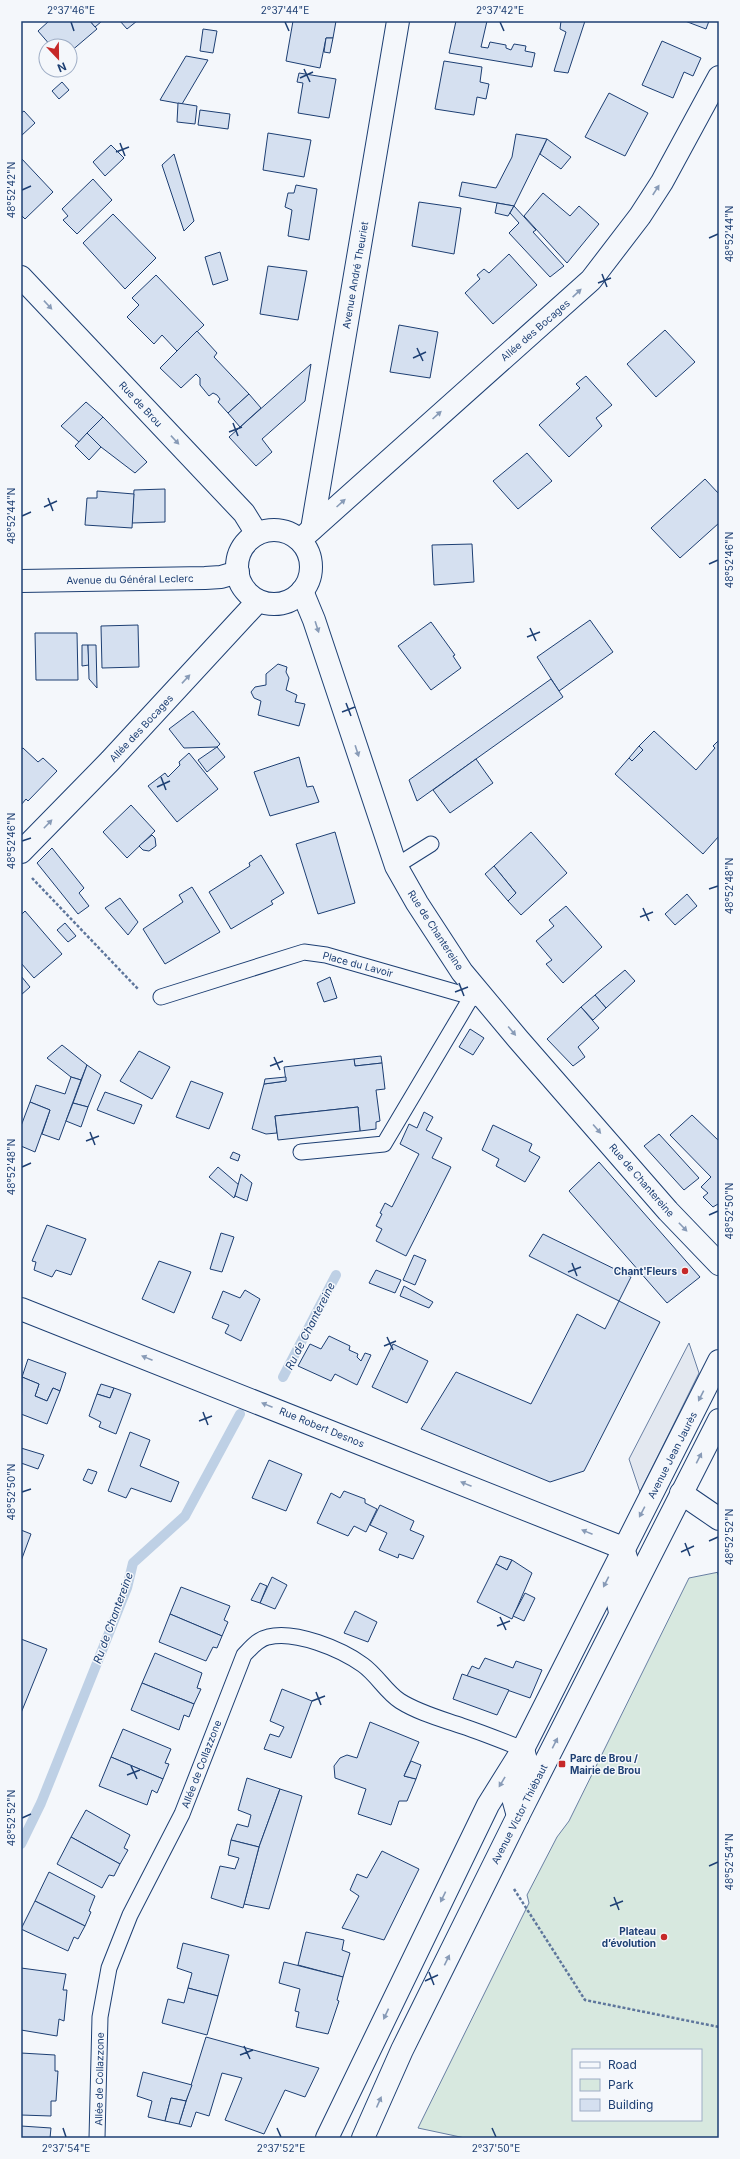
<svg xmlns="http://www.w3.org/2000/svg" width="740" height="2159" font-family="Inter,sans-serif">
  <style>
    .green { fill: #d7e8df; stroke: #687fa3; fill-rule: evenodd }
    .parking { fill: #e3e8f0; stroke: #687fa3 }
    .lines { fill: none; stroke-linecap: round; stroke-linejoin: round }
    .stream { stroke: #bed0e5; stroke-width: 10 }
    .building { fill: #d5e0f0; stroke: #1d3f73 }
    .service-casing { stroke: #1d3f73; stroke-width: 17 }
    .minor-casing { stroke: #1d3f73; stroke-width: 24 }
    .primary-casing { stroke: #1d3f73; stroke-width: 24 }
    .path { stroke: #5e769c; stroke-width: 2.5; stroke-dasharray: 3 2; stroke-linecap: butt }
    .service { stroke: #f4f7fb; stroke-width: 15 }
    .minor { stroke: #f4f7fb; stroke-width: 22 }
    .primary { stroke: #f4f7fb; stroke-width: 22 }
    .oneway { fill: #889bb7 }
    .ticks { fill: none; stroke: #1d3f73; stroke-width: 1.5 }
    .poi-dot { fill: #c62828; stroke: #f4f7fb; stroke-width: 1.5 }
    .labels { text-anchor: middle; stroke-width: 3; stroke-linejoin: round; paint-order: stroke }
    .street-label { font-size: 10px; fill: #1d3f73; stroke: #f4f7fb }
    .poi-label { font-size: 10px; font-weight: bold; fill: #1d3f73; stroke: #f4f7fb; text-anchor: end }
    .water-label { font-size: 11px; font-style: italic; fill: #1d3f73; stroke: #f4f7fb }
    .neatline { fill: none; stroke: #1d3f73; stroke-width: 1.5 }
    .ticks-label { font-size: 10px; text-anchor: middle; fill: #1d3f73 }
  </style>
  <rect width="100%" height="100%" fill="#f4f7fb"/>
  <path class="green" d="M719 1572V2138H465L418 2128 529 1903 527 1895 557 1837 569 1821 689 1578ZM573 2050H701V2120H573Z"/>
  <path class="parking" d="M689 1343 699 1373 640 1492 641 1495 629 1459Z"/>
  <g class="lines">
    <g class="stream">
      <path d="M283 1377 336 1275"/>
      <path d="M21 1844 41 1803 127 1588 133 1563 185 1516 240 1414"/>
    </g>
  </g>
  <g class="building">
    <path d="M49 21H90L97 29 70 52V46H51L38 31Z"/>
    <path d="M90 21H102L95 27Z"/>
    <path d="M120 21H137L127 29Z"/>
    <path d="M293 21H336L333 38H326L320 68 286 61Z"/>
    <path d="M456 21H487L481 47 488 48 490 42 506 45V48L511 50 514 44 526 46 525 51 535 53 532 67 449 53Z"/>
    <path d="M561 21H585L568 73 554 71 566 32 560 29Z"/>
    <path d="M685 21H709L706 29Z"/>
    <path d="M203 29 217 31 213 53 200 51Z"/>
    <path d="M326 38H333L330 53 324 52Z"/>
    <path d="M662 41 701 58 693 76 684 72 673 98 642 85Z"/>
    <path d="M186 56 208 60 182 104 160 100Z"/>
    <path d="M444 61 482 67 480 82 489 84 486 99 477 97 474 115 435 109Z"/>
    <path d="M299 73 336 79 329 118 298 113 303 83 297 82Z"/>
    <path d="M62 82 69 90 59 99 52 91Z"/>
    <path d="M609 93 648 113 625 156 585 137Z"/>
    <path d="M178 103 197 106 195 124 177 122Z"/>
    <path d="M200 110 230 114 228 129 198 125Z"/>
    <path d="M24 111 35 123 21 136V113Z"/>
    <path d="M268 133 311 140 304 177 263 170Z"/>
    <path d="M516 134 547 139 514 206 459 196 462 182 496 188 512 157Z"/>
    <path d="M547 139 571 157 561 169 540 154Z"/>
    <path d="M111 145 124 158 105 176 93 162Z"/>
    <path d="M174 154 194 221 184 231 162 165Z"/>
    <path d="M21 158 53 192 25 219 21 215Z"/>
    <path d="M93 179 112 200 77 234 63 220 68 216 62 209Z"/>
    <path d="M296 185 317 189 309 240 288 236 292 210 285 207 288 193H294Z"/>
    <path d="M543 193 570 216 579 206 599 224 567 263 524 216Z"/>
    <path d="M419 202 461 208 454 254 412 246Z"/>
    <path d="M497 203 514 206 508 216 495 213Z"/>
    <path d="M514 206 536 230 533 232 564 266 550 277 509 233 519 223 510 213Z"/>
    <path d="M113 214 156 258 125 289 83 243Z"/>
    <path d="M220 252 228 280 213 285 205 257Z"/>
    <path d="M509 254 537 285 493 324 465 293 480 279 477 275 484 269 489 273Z"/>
    <path d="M268 266 307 271 298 320 260 314Z"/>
    <path d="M156 275 204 325 177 351 162 335 154 344 127 317 139 305 132 298Z"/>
    <path d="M399 325 438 332 430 378 390 372Z"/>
    <path d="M665 330 695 362 656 397 627 364Z"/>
    <path d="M197 331 217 353 214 357 249 394 228 413 218 402 220 399 217 395 213 393 209 396 200 385V378L196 374 181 388 160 368Z"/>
    <path d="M311 364 305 401 262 439 272 452 256 466 229 437Z"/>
    <path d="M586 376 612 405 596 418 602 426 569 457 539 425 580 388 576 384Z"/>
    <path d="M249 394 261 408 240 427 228 413Z"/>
    <path d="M86 402 103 417 79 442 61 426Z"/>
    <path d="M103 417 147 462 135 473 101 447 87 433Z"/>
    <path d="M87 433 101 447 89 460 75 446Z"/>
    <path d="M527 453 552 481 518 509 493 481Z"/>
    <path d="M705 479 719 494V523L680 558 651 528Z"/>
    <path d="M165 489V522L132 523 134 490Z"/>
    <path d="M97 491 134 494 132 528 85 525 87 498H97Z"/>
    <path d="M472 544 474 582 434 585 432 545Z"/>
    <path d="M590 620 613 652 559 691 537 657Z"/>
    <path d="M431 622 455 655 453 656 461 668 431 690 398 646Z"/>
    <path d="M138 625 139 667 102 668 101 626Z"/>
    <path d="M35 633H77L78 680H36Z"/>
    <path d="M82 645H88L89 665 82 666Z"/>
    <path d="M88 645H96L97 688 89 679Z"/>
    <path d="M278 664 287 667 286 672 289 678 286 690 297 695 295 702 305 704 299 726 258 715 261 701 254 698 251 692 255 687 266 685V674Z"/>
    <path d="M551 679 563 697 417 801 409 780Z"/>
    <path d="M193 711 220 744 217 747 184 748 169 729Z"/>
    <path d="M654 731 696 770 715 748 713 746 719 740V836L703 854 615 774 629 758 632 761 643 750 639 746Z"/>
    <path d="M639 746 643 750 632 761 629 758Z"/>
    <path d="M217 747 225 757 207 772 198 760Z"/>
    <path d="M23 748 38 762 43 758 57 771 28 801 26 799 21 805V749Z"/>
    <path d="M189 753 218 789 177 822 148 786 165 773 168 777 180 765 179 762Z"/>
    <path d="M299 757 307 787 313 786 319 802 270 816 254 772Z"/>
    <path d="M476 759 493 783 450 813 433 790Z"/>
    <path d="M131 805 155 831 127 858 103 832Z"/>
    <path d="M335 832 355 903 318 914 296 844Z"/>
    <path d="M531 832 567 873 521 915 508 901 516 893 494 866Z"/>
    <path d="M152 835 155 838 156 846 149 851 143 850 139 846Z"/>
    <path d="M52 848 84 888 79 893 89 906 78 914 37 863Z"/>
    <path d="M261 855 284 893 271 901 273 904 231 929 209 892 250 866 249 863Z"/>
    <path d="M494 866 516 893 508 901 485 874Z"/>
    <path d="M192 887 220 932 165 964 143 929 183 902 179 895Z"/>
    <path d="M687 894 697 906 675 925 665 914Z"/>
    <path d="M120 898 138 922 128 935 105 908Z"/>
    <path d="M566 906 602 947 563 983 546 964 552 960 536 941 554 926 549 920Z"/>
    <path d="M25 911 62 954 34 978 21 963V915Z"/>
    <path d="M65 923 76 936 68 942 57 930Z"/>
    <path d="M625 970 635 981 606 1008 595 995Z"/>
    <path d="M21 976 30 987 21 995Z"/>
    <path d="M330 977 337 998 324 1002 317 983Z"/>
    <path d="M595 995 606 1008 593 1020 581 1007Z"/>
    <path d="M581 1007 599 1028 578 1047 585 1057 573 1066 547 1039Z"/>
    <path d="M470 1029 484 1038 473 1055 459 1047Z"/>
    <path d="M62 1045 87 1065 81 1080 71 1077 47 1058Z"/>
    <path d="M139 1051 170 1067 152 1099 120 1081Z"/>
    <path d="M381 1056 382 1063 355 1066 354 1059Z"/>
    <path d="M354 1059 355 1066 382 1063 385 1089 376 1090 380 1121 376 1122V1129L360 1131 358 1107 275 1116 277 1133 266 1134 252 1129 264 1084 286 1081 284 1067Z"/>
    <path d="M87 1065 101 1075 88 1107 73 1103Z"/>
    <path d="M71 1077 81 1080 59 1140 42 1134 50 1110 30 1102 36 1085 65 1094Z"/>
    <path d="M286 1077V1081L264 1084 265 1079Z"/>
    <path d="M191 1081 223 1093 209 1129 176 1117Z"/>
    <path d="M105 1092 142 1105 134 1124 97 1110Z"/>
    <path d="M30 1102 50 1110 35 1152 21 1146V1126Z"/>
    <path d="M73 1103 88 1107 81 1127 66 1121Z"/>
    <path d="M358 1107 360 1131 278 1140 275 1116Z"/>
    <path d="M424 1112 433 1117 426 1130 442 1138 432 1158 451 1167 406 1256 376 1241 382 1229 376 1226 382 1214 380 1213 385 1203 392 1207 419 1154 400 1144 409 1124 417 1128Z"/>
    <path d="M692 1115 719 1141V1205L718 1204 713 1207 703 1197 708 1193 701 1187 711 1177 670 1135Z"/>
    <path d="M493 1125 532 1144 529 1151 540 1157 525 1182 496 1166 499 1159 482 1150Z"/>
    <path d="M659 1134 699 1178 684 1190 644 1146Z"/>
    <path d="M233 1152 240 1155 238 1161 230 1158Z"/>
    <path d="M599 1162 700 1277 667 1303 569 1191Z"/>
    <path d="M218 1167 239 1185 234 1198 209 1177Z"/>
    <path d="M241 1174 252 1183 247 1201 235 1196Z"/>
    <path d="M47 1225 86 1239 71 1275 56 1270 52 1277 34 1270 36 1262 32 1261Z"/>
    <path d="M221 1233 234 1237 222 1272 210 1269Z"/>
    <path d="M543 1234 631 1277 619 1301 529 1256Z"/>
    <path d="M414 1255 426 1260 415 1285 403 1280Z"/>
    <path d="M159 1261 191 1272 174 1313 142 1299Z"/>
    <path d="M376 1270 401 1280 395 1293 369 1283Z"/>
    <path d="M404 1286 433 1302 429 1308 400 1296Z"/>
    <path d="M245 1290 260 1299 241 1341 225 1333 229 1325 212 1318 223 1291 240 1298Z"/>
    <path d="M619 1301 660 1322 584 1471 550 1482 421 1429 456 1372 531 1404 577 1314 605 1329Z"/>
    <path d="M329 1336 350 1346 349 1350 358 1354 357 1357 361 1361 365 1353 371 1355 357 1385 335 1374 331 1381 298 1366 310 1344 321 1349Z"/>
    <path d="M393 1344 428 1361 407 1403 372 1387Z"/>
    <path d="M28 1359 66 1373 60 1391 53 1388 47 1401 35 1396 39 1384 22 1377Z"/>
    <path d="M22 1377 39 1384 35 1396 47 1401 53 1388 60 1391 47 1424 21 1414Z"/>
    <path d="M101 1384 114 1388 110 1398 97 1394Z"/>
    <path d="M114 1388 131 1394 116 1434 99 1427 101 1422 89 1416 97 1394 110 1398Z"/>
    <path d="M130 1432 150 1440 140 1466 179 1482 171 1502 131 1488 126 1498 108 1491Z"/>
    <path d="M21 1448 44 1455 38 1469 21 1463Z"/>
    <path d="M269 1460 302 1474 286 1511 252 1498Z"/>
    <path d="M88 1469 97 1472 92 1484 83 1480Z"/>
    <path d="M344 1491 365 1499V1503L377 1509 366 1532 354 1526 348 1536 317 1523 331 1493 340 1498Z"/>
    <path d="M380 1505 414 1521 410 1530 424 1536 413 1559 399 1554 398 1558 379 1550 387 1533 370 1525Z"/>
    <path d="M21 1530 31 1534 21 1561Z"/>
    <path d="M500 1556 512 1560 507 1570 496 1564Z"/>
    <path d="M512 1560 532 1573 512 1619 477 1602 496 1564 507 1570Z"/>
    <path d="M272 1577 287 1585 275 1609 260 1603Z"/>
    <path d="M260 1583 267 1586 260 1603 251 1600Z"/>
    <path d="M181 1587 230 1606 224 1620 228 1622 222 1636 170 1614Z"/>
    <path d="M525 1593 535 1598 524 1621 513 1616Z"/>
    <path d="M355 1611 377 1622 368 1642 344 1633Z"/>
    <path d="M170 1614 222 1636 217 1648 213 1647 206 1661 159 1642Z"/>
    <path d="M21 1639 47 1649 21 1713Z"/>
    <path d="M155 1653 202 1673 197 1688 201 1689 194 1704 142 1683Z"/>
    <path d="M485 1658 513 1668 516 1661 542 1670 530 1698 467 1676 472 1666 479 1669Z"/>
    <path d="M462 1674 509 1690 497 1715 453 1699Z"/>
    <path d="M142 1683 194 1704 189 1717 184 1715 179 1730 131 1710Z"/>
    <path d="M282 1689 312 1701 291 1758 264 1749 270 1734 279 1737 284 1727 270 1721Z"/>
    <path d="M370 1722 419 1742 404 1776 416 1779 407 1801H399L391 1825 358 1814 366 1789 335 1778 334 1766 340 1758 347 1755 357 1758Z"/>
    <path d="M123 1729 171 1749 165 1763 169 1764 163 1779 111 1757Z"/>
    <path d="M111 1757 163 1779 157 1793 152 1790 147 1805 99 1786Z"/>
    <path d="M411 1761 421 1765 416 1779 404 1776Z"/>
    <path d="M247 1778 280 1789 259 1847 231 1840 237 1824 248 1827 251 1815 238 1810Z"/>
    <path d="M280 1789 302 1796 269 1909 244 1904 259 1847Z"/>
    <path d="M86 1810 130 1835 124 1848 128 1850 120 1864 71 1837Z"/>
    <path d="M71 1837 120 1864 114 1876 109 1875 102 1888 57 1864Z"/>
    <path d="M231 1840 259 1847 243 1908 211 1898 220 1866 235 1869 239 1858 228 1855Z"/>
    <path d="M382 1851 419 1869 384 1940 342 1928 359 1896 350 1890 357 1874 367 1878Z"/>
    <path d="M49 1872 95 1896 89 1911 91 1912 85 1926 35 1901Z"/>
    <path d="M35 1901 85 1926 78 1939 74 1937 68 1951 21 1929Z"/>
    <path d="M306 1932 344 1940 342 1950 350 1953 343 1977 298 1965Z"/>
    <path d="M183 1943 229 1955 218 1996 188 1988 192 1973 177 1968Z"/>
    <path d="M284 1962 343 1977 337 2000 339 2001 328 2034 296 2027 299 2012 295 2011 300 1989 279 1983Z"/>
    <path d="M21 1968 66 1974 63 1990H67L64 2021 59 2019 57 2036 21 2030Z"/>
    <path d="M188 1988 218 1996 207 2035 162 2023 168 1999 184 2003Z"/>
    <path d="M206 2037 319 2068 305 2097 285 2090 264 2134 225 2120 242 2078 222 2073 209 2116 196 2112 191 2127 179 2124Z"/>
    <path d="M21 2053 55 2055V2071H58L56 2101H51V2116L21 2115Z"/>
    <path d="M143 2072 192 2085 186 2101 171 2098 165 2121 148 2117 152 2101 137 2096Z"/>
    <path d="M171 2098 186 2101 179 2124 165 2121Z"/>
    <path d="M21 2126 51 2128 50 2138H21Z"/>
  </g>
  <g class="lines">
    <g class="service-casing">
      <g id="service">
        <path d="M396 866 431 844"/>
        <path d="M161 997 304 952 326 955 486 1001"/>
        <path d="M301 1152 384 1144 472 996"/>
        <path d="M97 2138 100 2017 109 1968 130 1915 182 1814 244 1655C251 1648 258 1639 268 1637 295 1630 341 1649 363 1665 377 1675 386 1692 400 1701 419 1713 442 1719 462 1726 483 1733 503 1741 523 1749"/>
      </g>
    </g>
    <g class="minor-casing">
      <g id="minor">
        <path d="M21 277 244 513 257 534"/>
        <path d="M312 529 398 21"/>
        <circle cx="274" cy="567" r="37"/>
        <path d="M300 540 591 280 640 216 662 182 719 77"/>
        <path d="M21 581 205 578 221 577 238 572"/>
        <path d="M302 591 314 620 396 866 417 903 462 972 518 1039 668 1211 719 1264"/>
        <path d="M21 852 110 761 258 601"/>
        <path d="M21 1309 623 1548 630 1570 616 1594 620 1612"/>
        <path d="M681 1493 719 1519"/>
        <path d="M518 1816 513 1798 528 1768 523 1749"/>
      </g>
    </g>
    <g class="primary-casing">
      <g id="primary">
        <path d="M327 2138 488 1805 523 1749 719 1361"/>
        <path d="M363 2138 402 2050 518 1816 719 1420"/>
      </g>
    </g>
    <g class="path">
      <path d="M32 878 138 989"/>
      <path d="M718 1572 719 1575"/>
      <path d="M514 1889 585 2000 719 2027"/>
    </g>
    <use href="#service" class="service"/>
    <use href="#minor" class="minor"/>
    <use href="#primary" class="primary"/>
  </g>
  <defs><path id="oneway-solid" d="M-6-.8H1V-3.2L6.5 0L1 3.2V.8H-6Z"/></defs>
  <g class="oneway">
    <use href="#oneway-solid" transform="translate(656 190) rotate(-57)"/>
    <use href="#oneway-solid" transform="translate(577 293) rotate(-43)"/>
    <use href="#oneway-solid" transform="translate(48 305) rotate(47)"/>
    <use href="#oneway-solid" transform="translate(437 415) rotate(-42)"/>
    <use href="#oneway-solid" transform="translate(175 440) rotate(47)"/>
    <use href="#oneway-solid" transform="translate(341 503) rotate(-42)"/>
    <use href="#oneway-solid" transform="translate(317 627) rotate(72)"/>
    <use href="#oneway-solid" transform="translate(186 679) rotate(-47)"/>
    <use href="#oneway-solid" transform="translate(357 751) rotate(72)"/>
    <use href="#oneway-solid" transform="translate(48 824) rotate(-46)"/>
    <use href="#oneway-solid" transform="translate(512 1031) rotate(50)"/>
    <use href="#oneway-solid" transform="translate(597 1129) rotate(49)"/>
    <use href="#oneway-solid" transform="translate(683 1227) rotate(46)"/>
    <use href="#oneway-solid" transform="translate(147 1358) rotate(-158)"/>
    <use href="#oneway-solid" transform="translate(701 1396) rotate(117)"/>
    <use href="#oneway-solid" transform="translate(267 1405) rotate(-158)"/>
    <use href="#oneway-solid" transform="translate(699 1458) rotate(-63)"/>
    <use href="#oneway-solid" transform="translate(466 1484) rotate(-158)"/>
    <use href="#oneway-solid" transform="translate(642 1512) rotate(118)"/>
    <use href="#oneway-solid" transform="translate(587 1532) rotate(-158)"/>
    <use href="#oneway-solid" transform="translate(606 1582) rotate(117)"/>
    <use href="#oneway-solid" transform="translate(555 1743) rotate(-63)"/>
    <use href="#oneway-solid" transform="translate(502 1782) rotate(121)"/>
    <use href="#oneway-solid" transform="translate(443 1897) rotate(116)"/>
    <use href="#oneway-solid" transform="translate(447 1960) rotate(-64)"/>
    <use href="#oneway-solid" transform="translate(386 2014) rotate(115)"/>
    <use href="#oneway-solid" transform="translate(379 2102) rotate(-66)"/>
  </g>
  <path class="ticks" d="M71 22 74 31M285 22 289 31M500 22 504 31M304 69 310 82M300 78 313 72M120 143 125 156M116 152 129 147M22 190 31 186M709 238 718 234M602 274 607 287M598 283 611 278M417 348 423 361M413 358 426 352M233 423 238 436M229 432 242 427M48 498 53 511M44 507 57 501M22 516 31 512M709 564 718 560M530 628 536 641M527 637 540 632M346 703 351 716M342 712 355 707M161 777 166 790M157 787 170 781M22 841 31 838M709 889 718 886M643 908 649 921M640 917 653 912M459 983 464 996M455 992 468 987M274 1057 280 1070M270 1066 283 1061M90 1132 95 1145M86 1141 99 1136M22 1167 31 1163M709 1215 718 1211M572 1263 577 1276M568 1272 581 1267M387 1337 393 1350M384 1346 396 1341M203 1412 208 1425M199 1421 212 1416M22 1492 31 1489M709 1541 718 1537M685 1543 690 1556M681 1552 694 1546M500 1617 506 1630M497 1626 510 1621M316 1692 321 1705M312 1701 325 1696M131 1766 137 1779M127 1775 140 1770M22 1818 31 1814M709 1866 718 1862M614 1897 619 1910M610 1906 623 1901M429 1972 434 1985M425 1981 438 1975M244 2046 250 2059M240 2055 253 2050M63 2128 66 2137M277 2128 281 2137M492 2128 496 2137"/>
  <g class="poi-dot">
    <circle cx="685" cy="1271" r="4"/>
    <rect x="558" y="1760" width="8" height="8" rx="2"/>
    <circle cx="664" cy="1937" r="4"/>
  </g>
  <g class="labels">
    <g class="street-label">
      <text transform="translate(355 275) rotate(-80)" y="4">Avenue André Theuriet</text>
      <text transform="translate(535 330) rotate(-41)" y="4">Allée des Bocages</text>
      <text transform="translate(141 404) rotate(47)" y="4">Rue de Brou</text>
      <text transform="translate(130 579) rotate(-1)" y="4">Avenue du Général Leclerc</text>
      <text transform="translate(141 728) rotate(-47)" y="4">Allée des Bocages</text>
      <text transform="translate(436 930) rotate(57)" y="4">Rue de Chantereine</text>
      <text transform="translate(358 964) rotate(15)" y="4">Place du Lavoir</text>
      <text transform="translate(642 1180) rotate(49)" y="4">Rue de Chantereine</text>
      <text transform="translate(322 1427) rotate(22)" y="4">Rue Robert Desnos</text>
      <text transform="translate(672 1455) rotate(-63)" y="4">Avenue Jean Jaurès</text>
      <text transform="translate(201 1764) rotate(-69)" y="4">Allée de Collazzone</text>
      <text transform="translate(519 1814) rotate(-63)" y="4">Avenue Victor Thiébaut</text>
      <text transform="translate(99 2079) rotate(-89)" y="4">Allée de Collazzone</text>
    </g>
    <g class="poi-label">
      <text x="677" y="1275">Chant'Fleurs</text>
      <text x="570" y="1762" text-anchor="start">Parc de Brou /<tspan x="570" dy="12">Mairie de Brou</tspan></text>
      <text x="656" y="1935">Plateau<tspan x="656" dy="12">d’évolution</tspan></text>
    </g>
    <g class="water-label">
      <text transform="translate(310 1326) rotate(-63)" y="4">Ru de Chantereine</text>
      <text transform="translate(113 1618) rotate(-70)" y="4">Ru de Chantereine</text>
    </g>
  </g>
  <rect width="740" height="2159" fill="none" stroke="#f4f7fb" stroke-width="44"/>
  <rect x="572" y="2049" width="130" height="72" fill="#f4f7fb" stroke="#9eadc5"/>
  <rect x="580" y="2062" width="20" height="6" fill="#f4f7fb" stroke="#9eadc5"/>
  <text x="608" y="2069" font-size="12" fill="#1d3f73">Road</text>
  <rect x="580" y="2079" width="20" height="12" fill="#d7e8df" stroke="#9eadc5"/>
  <text x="608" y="2089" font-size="12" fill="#1d3f73">Park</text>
  <rect x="580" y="2099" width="20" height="12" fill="#d5e0f0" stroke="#9eadc5"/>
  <text x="608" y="2109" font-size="12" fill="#1d3f73">Building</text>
  <g transform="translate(58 58) rotate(158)"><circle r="19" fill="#f4f7fb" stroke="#9eadc5"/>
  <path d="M0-3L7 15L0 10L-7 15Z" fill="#c62828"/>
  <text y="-6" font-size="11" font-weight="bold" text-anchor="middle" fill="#1d3f73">N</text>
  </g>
  <rect x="22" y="22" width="696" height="2115" class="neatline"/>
  <g class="ticks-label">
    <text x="71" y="14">2°37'46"E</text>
    <text x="285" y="14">2°37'44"E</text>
    <text x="500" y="14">2°37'42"E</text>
    <text transform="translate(11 190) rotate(-90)" y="4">48°52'42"N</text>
    <text transform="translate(729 234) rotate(-90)" y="4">48°52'44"N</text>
    <text transform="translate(11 516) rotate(-90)" y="4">48°52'44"N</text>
    <text transform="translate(729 560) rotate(-90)" y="4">48°52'46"N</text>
    <text transform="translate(11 841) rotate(-90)" y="4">48°52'46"N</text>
    <text transform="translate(729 886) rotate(-90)" y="4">48°52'48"N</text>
    <text transform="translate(11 1167) rotate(-90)" y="4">48°52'48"N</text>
    <text transform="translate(729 1211) rotate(-90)" y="4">48°52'50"N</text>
    <text transform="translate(11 1492) rotate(-90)" y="4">48°52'50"N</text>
    <text transform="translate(729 1537) rotate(-90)" y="4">48°52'52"N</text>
    <text transform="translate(11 1818) rotate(-90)" y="4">48°52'52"N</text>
    <text transform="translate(729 1862) rotate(-90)" y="4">48°52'54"N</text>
    <text x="66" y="2152">2°37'54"E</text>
    <text x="281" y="2152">2°37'52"E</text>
    <text x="496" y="2152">2°37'50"E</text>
  </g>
</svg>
